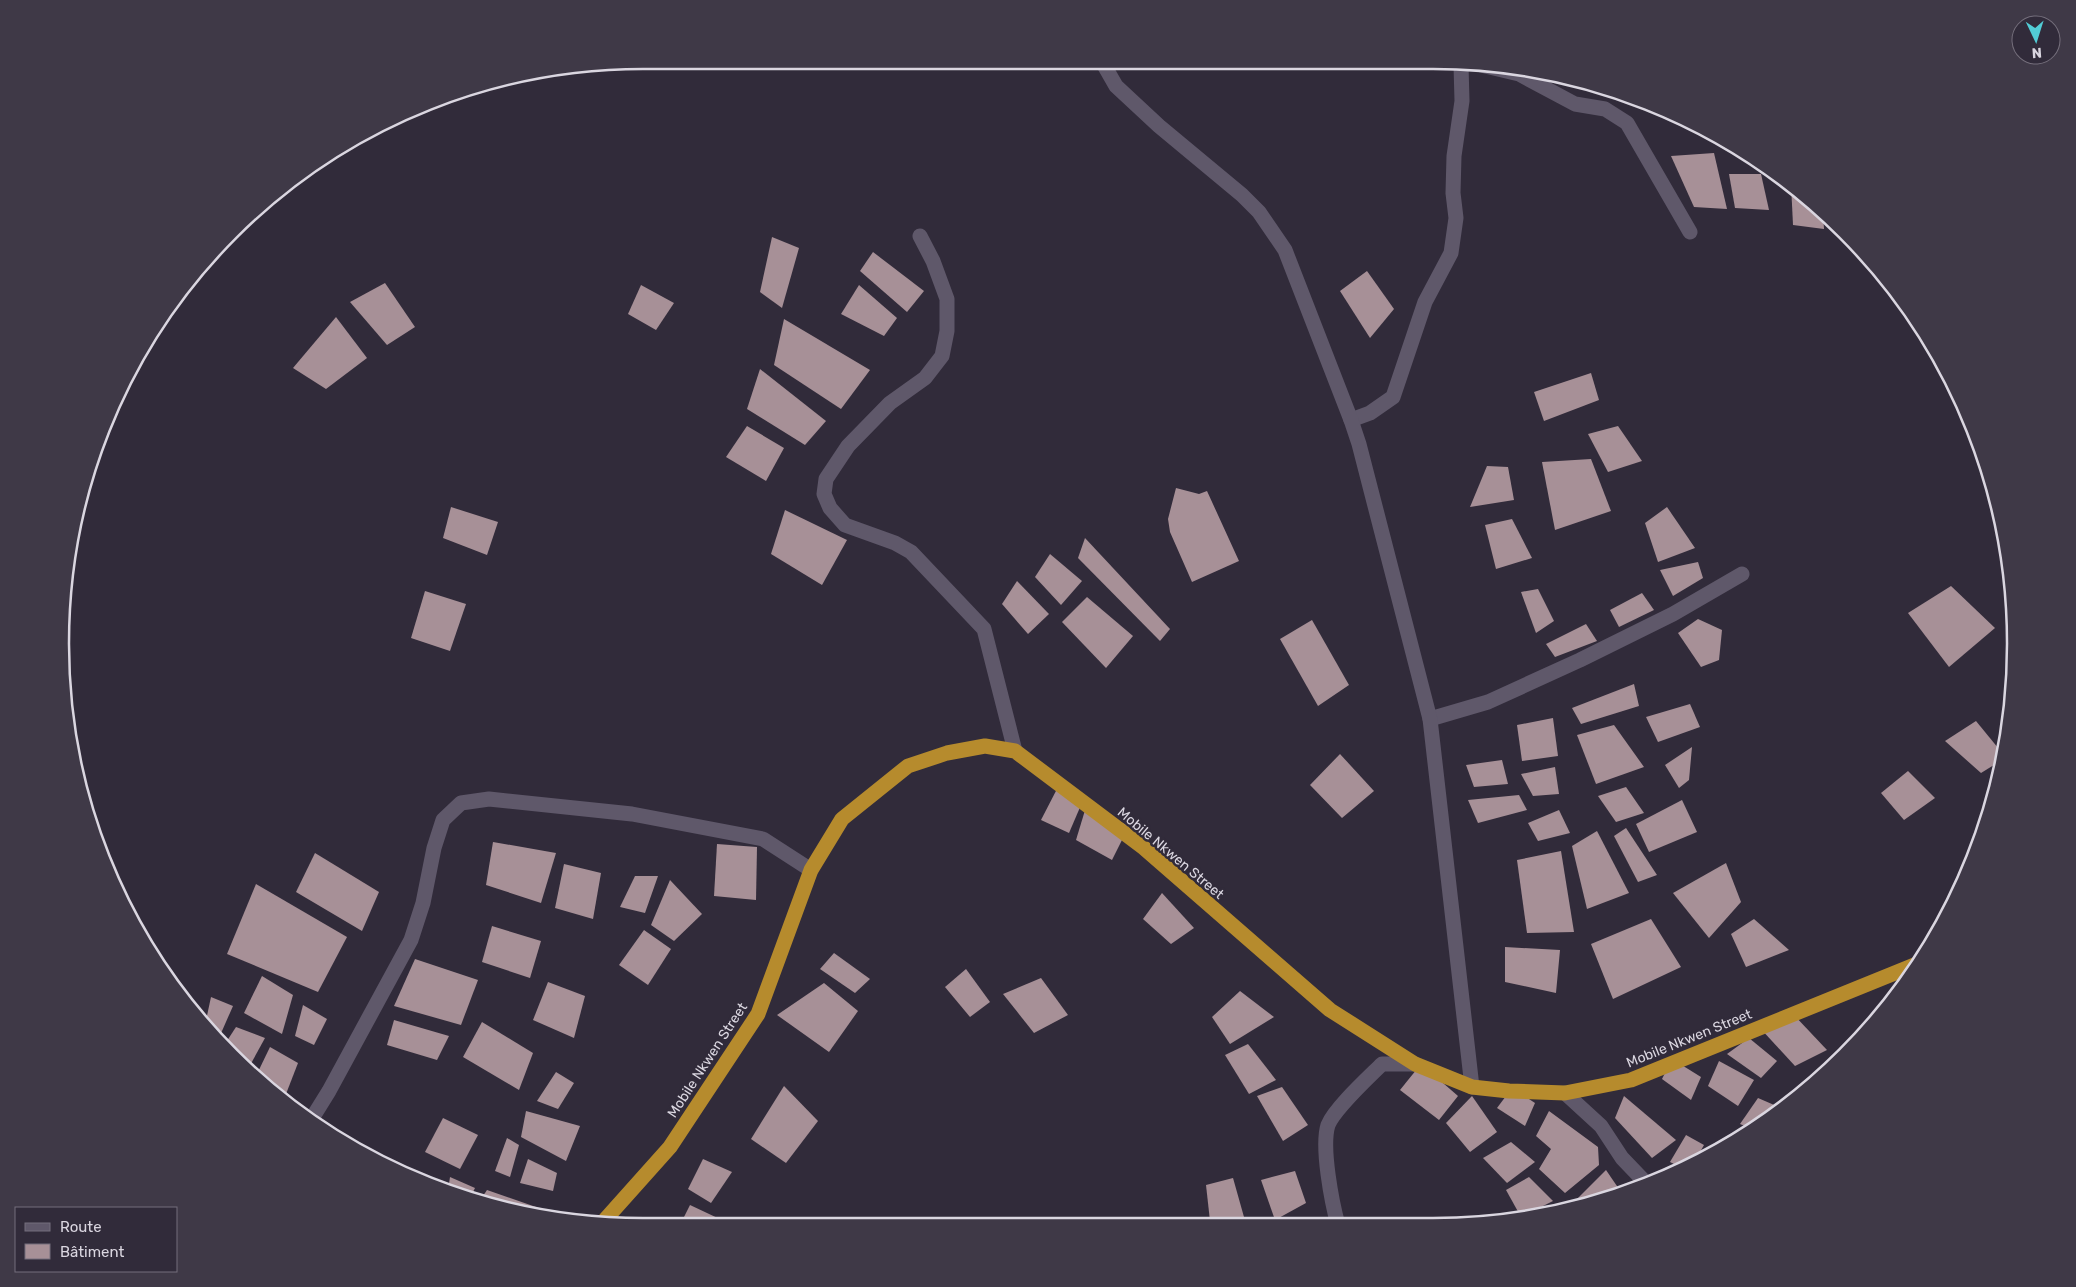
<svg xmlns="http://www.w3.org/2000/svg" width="2076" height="1287" font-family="Rubik,sans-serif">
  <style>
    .building { fill: #a79097 }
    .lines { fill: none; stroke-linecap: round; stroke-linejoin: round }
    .street { stroke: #5f586a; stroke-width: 15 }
    .secondary { stroke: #5f586a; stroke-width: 15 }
    .highway { stroke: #b68b2d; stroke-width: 15 }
    .labels { text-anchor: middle; stroke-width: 5; stroke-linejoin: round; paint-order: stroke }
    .street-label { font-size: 14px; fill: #dad6e0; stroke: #312b3a }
    .rim { fill: none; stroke: #dad6e0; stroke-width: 2.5 }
  </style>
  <rect width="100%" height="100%" fill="#312b3a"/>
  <g class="building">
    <path d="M1714 153 1727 209 1694 207 1671 156Z"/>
    <path d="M1729 174H1761L1769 210 1735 208Z"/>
    <path d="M1791 184 1823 213 1824 229 1793 225Z"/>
    <path d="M772 237 799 248 782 308 760 292Z"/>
    <path d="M873 252 924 291 907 312 860 271Z"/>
    <path d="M1367 271 1394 309 1370 338 1340 291Z"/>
    <path d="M385 283 415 327 387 345 350 302Z"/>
    <path d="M641 285 674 303 656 330 628 314Z"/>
    <path d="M859 285 897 318 884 336 841 314Z"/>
    <path d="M336 317 367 358 326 389 293 368Z"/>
    <path d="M784 319 870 370 841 409 774 365Z"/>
    <path d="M760 369 826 421 805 445 747 409Z"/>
    <path d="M1591 373 1599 400 1544 421 1534 392Z"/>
    <path d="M747 426 784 448 766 481 726 457Z"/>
    <path d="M1618 426 1642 461 1608 472 1588 434Z"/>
    <path d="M1591 459 1611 511 1555 530 1542 462Z"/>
    <path d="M1487 466 1508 467 1514 500 1470 507Z"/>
    <path d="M1176 488 1199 494 1207 491 1239 561 1192 582 1170 532 1168 519Z"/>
    <path d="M451 507 498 522 487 555 443 538Z"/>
    <path d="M1667 507 1695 548 1658 562 1645 523Z"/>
    <path d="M785 510 847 540 822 585 771 554Z"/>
    <path d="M1512 519 1532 558 1496 569 1485 525Z"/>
    <path d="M1085 538 1170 629 1160 641 1078 558Z"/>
    <path d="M1050 554 1082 581 1061 605 1035 577Z"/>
    <path d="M1698 562 1703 578 1673 596 1660 570Z"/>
    <path d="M1017 581 1049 614 1028 634 1002 604Z"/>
    <path d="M1951 586 1995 628 1949 667 1908 613Z"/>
    <path d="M1538 589 1554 621 1536 633 1521 592Z"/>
    <path d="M425 591 466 604 450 651 411 638Z"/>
    <path d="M1642 593 1654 610 1619 627 1610 610Z"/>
    <path d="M1087 597 1133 636 1106 668 1062 622Z"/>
    <path d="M1698 619 1722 630 1719 660 1701 667 1678 633Z"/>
    <path d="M1312 620 1349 685 1318 706 1280 639Z"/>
    <path d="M1586 624 1597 641 1555 657 1546 644Z"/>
    <path d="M1634 684 1639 706 1581 724 1572 708Z"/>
    <path d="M1690 704 1700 727 1658 742 1646 717Z"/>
    <path d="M1553 718 1558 756 1522 761 1517 725Z"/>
    <path d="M1976 721 2003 754 2002 760 1981 773 1945 741Z"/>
    <path d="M1614 725 1644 767 1596 784 1577 735Z"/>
    <path d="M1692 747 1689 780 1679 788 1665 765Z"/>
    <path d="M1340 754 1374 791 1342 818 1310 785Z"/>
    <path d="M1502 760 1508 784 1474 787 1466 765Z"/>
    <path d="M1555 767 1559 794 1533 796 1521 774Z"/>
    <path d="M1908 771 1935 798 1904 820 1881 793Z"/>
    <path d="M1058 787 1084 798 1069 833 1041 820Z"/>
    <path d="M1626 787 1644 813 1616 822 1598 796Z"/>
    <path d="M1519 795 1527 810 1478 823 1468 800Z"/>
    <path d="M1682 800 1697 832 1649 852 1636 824Z"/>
    <path d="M1086 807 1129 826 1112 860 1076 840Z"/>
    <path d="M1559 810 1570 833 1538 841 1528 823Z"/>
    <path d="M1626 828 1657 875 1638 882 1614 836Z"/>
    <path d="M1597 831 1629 893 1587 909 1572 846Z"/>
    <path d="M493 842 556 853 541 903 486 885Z"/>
    <path d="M717 844 757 847 756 900 714 896Z"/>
    <path d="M1561 851 1574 932 1527 933 1517 860Z"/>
    <path d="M315 853 379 892 362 931 296 892Z"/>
    <path d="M1726 863 1741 902 1709 938 1673 893Z"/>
    <path d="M564 864 601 873 593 919 555 908Z"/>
    <path d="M635 876H658L645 913 620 907Z"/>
    <path d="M670 880 702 914 674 941 651 925Z"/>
    <path d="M256 884 347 937 318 992 227 954Z"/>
    <path d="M1162 893 1194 928 1171 944 1143 919Z"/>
    <path d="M1651 919 1681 967 1613 999 1591 944Z"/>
    <path d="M1754 919 1789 950 1746 967 1731 934Z"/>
    <path d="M492 926 541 941 530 978 482 962Z"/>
    <path d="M644 930 671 949 648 985 619 965Z"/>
    <path d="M1505 947 1560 950 1556 993 1505 982Z"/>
    <path d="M834 953 870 979 855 993 820 969Z"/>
    <path d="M415 959 478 980 461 1025 394 1006Z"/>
    <path d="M966 969 990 1002 970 1017 945 987Z"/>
    <path d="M262 976 293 995 282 1034 244 1013Z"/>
    <path d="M1041 978 1068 1015 1034 1033 1003 994Z"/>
    <path d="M548 982 585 996 574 1038 533 1020Z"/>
    <path d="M824 983 858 1011 829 1052 777 1015Z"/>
    <path d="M1240 991 1274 1017 1230 1044 1212 1017Z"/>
    <path d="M211 997 233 1006 218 1040 205 1025Z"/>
    <path d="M303 1005 327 1019 314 1045 295 1036Z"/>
    <path d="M1793 1014 1827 1050 1795 1066 1760 1028Z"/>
    <path d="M394 1020 449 1036 437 1060 387 1045Z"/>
    <path d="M482 1022 533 1053 519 1090 463 1057Z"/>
    <path d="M236 1027 265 1038 248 1069 231 1056 223 1047Z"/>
    <path d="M1749 1038 1777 1061 1761 1078 1727 1054Z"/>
    <path d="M1248 1044 1276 1080 1249 1094 1225 1055Z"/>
    <path d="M270 1047 298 1063 286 1094 256 1076Z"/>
    <path d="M1672 1059 1701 1077 1691 1100 1662 1079Z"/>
    <path d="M1719 1061 1754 1080 1738 1106 1708 1086Z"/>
    <path d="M1421 1064 1458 1096 1439 1120 1400 1090Z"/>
    <path d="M556 1072 574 1083 558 1109 537 1101Z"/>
    <path d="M784 1086 818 1121 786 1163 751 1139Z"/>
    <path d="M1282 1087 1308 1125 1283 1141 1257 1096Z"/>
    <path d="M1512 1088 1535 1103 1525 1126 1497 1108Z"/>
    <path d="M1472 1096 1497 1132 1470 1152 1446 1123Z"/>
    <path d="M1624 1096 1676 1140 1652 1158 1615 1118Z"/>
    <path d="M1758 1098 1781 1108 1752 1129 1740 1124Z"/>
    <path d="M526 1111 580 1126 566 1161 521 1137Z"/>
    <path d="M1549 1111 1598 1147 1599 1165 1565 1193 1539 1169 1551 1149 1536 1136Z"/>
    <path d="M443 1118 478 1135 460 1169 425 1152Z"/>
    <path d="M1686 1135 1704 1145 1695 1161 1680 1167 1670 1162Z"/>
    <path d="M507 1138 519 1145 510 1177 495 1171Z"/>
    <path d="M1511 1142 1535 1162 1507 1183 1483 1158Z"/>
    <path d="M1717 1142 1728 1146 1712 1154Z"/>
    <path d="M528 1159 557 1173 553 1191 520 1183Z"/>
    <path d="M703 1159 732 1172 711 1203 688 1189Z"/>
    <path d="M1606 1170 1621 1192 1580 1208 1575 1201Z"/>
    <path d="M1295 1171 1306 1203 1275 1220 1261 1180Z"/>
    <path d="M450 1177 475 1188 471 1196 448 1190Z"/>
    <path d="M1529 1177 1553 1201 1521 1217 1506 1190Z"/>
    <path d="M1233 1178 1244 1217 1210 1221 1206 1185Z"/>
    <path d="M487 1190 536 1207 534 1213 481 1199Z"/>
    <path d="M690 1205 724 1221 723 1223H681Z"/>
  </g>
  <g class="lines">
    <g class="street">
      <path d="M1481 65 1519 74 1575 104 1605 109 1627 123 1690 232"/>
      <path d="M920 236 933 261 947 299V331L942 356 925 378 890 403 848 446 826 479 824 494 830 508 845 525 895 543 911 552 984 629 1015 751"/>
      <path d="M1351 420 1370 413 1393 397 1425 302 1451 253 1456 218 1453 193 1454 156 1462 101 1461 65"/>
      <path d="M1430 719 1488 702 1580 660 1673 614 1742 574"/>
      <path d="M311 1120 329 1091 411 940 423 903 434 848 443 820 461 803 489 799 632 814 763 839 811 870"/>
      <path d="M1338 1225C1332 1203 1321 1147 1328 1125 1335 1108 1368 1078 1382 1064H1415"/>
    </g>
    <g class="secondary">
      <path d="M1104 65 1116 86 1159 126 1242 195 1259 212 1285 250 1351 420 1359 444 1430 719 1472 1087"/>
      <path d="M1565 1093 1601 1126 1622 1158 1645 1182"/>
    </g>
    <path class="highway" d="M603 1222 670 1147 758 1014 811 870 842 819 908 766 947 753 985 746 1015 751 1144 848 1330 1010 1415 1064 1472 1087 1509 1091 1565 1093 1631 1080 1917 964"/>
  </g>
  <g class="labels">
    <g class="street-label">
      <text transform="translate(1171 853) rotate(40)" y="5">Mobile Nkwen Street</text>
      <text transform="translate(1689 1038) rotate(-22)" y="5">Mobile Nkwen Street</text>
      <text transform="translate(707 1060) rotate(-57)" y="5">Mobile Nkwen Street</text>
    </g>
  </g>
  <path d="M0 0H2076V1287H0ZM643 69H1433A574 574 0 0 1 2007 643V644A574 574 0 0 1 1433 1218H643A574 574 0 0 1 69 644V643A574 574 0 0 1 643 69Z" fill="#3f3947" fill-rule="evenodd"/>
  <path class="rim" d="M643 69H1433A574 574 0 0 1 2007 643V644A574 574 0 0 1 1433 1218H643A574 574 0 0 1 69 644V643A574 574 0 0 1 643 69Z"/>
  <rect x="15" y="1207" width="162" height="65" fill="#312b3a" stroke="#756f7c"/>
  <rect x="25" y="1223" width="25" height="8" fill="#5f586a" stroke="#756f7c"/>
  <text x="60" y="1232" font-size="15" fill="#dad6e0">Route</text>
  <rect x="25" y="1244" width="25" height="15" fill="#a79097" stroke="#756f7c"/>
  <text x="60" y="1257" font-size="15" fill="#dad6e0">Bâtiment</text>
  <g transform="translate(2036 40) rotate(176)"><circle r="24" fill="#312b3a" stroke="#756f7c"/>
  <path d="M0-4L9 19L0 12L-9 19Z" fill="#52ccd5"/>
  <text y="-8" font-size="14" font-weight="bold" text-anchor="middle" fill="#dad6e0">N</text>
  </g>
</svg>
